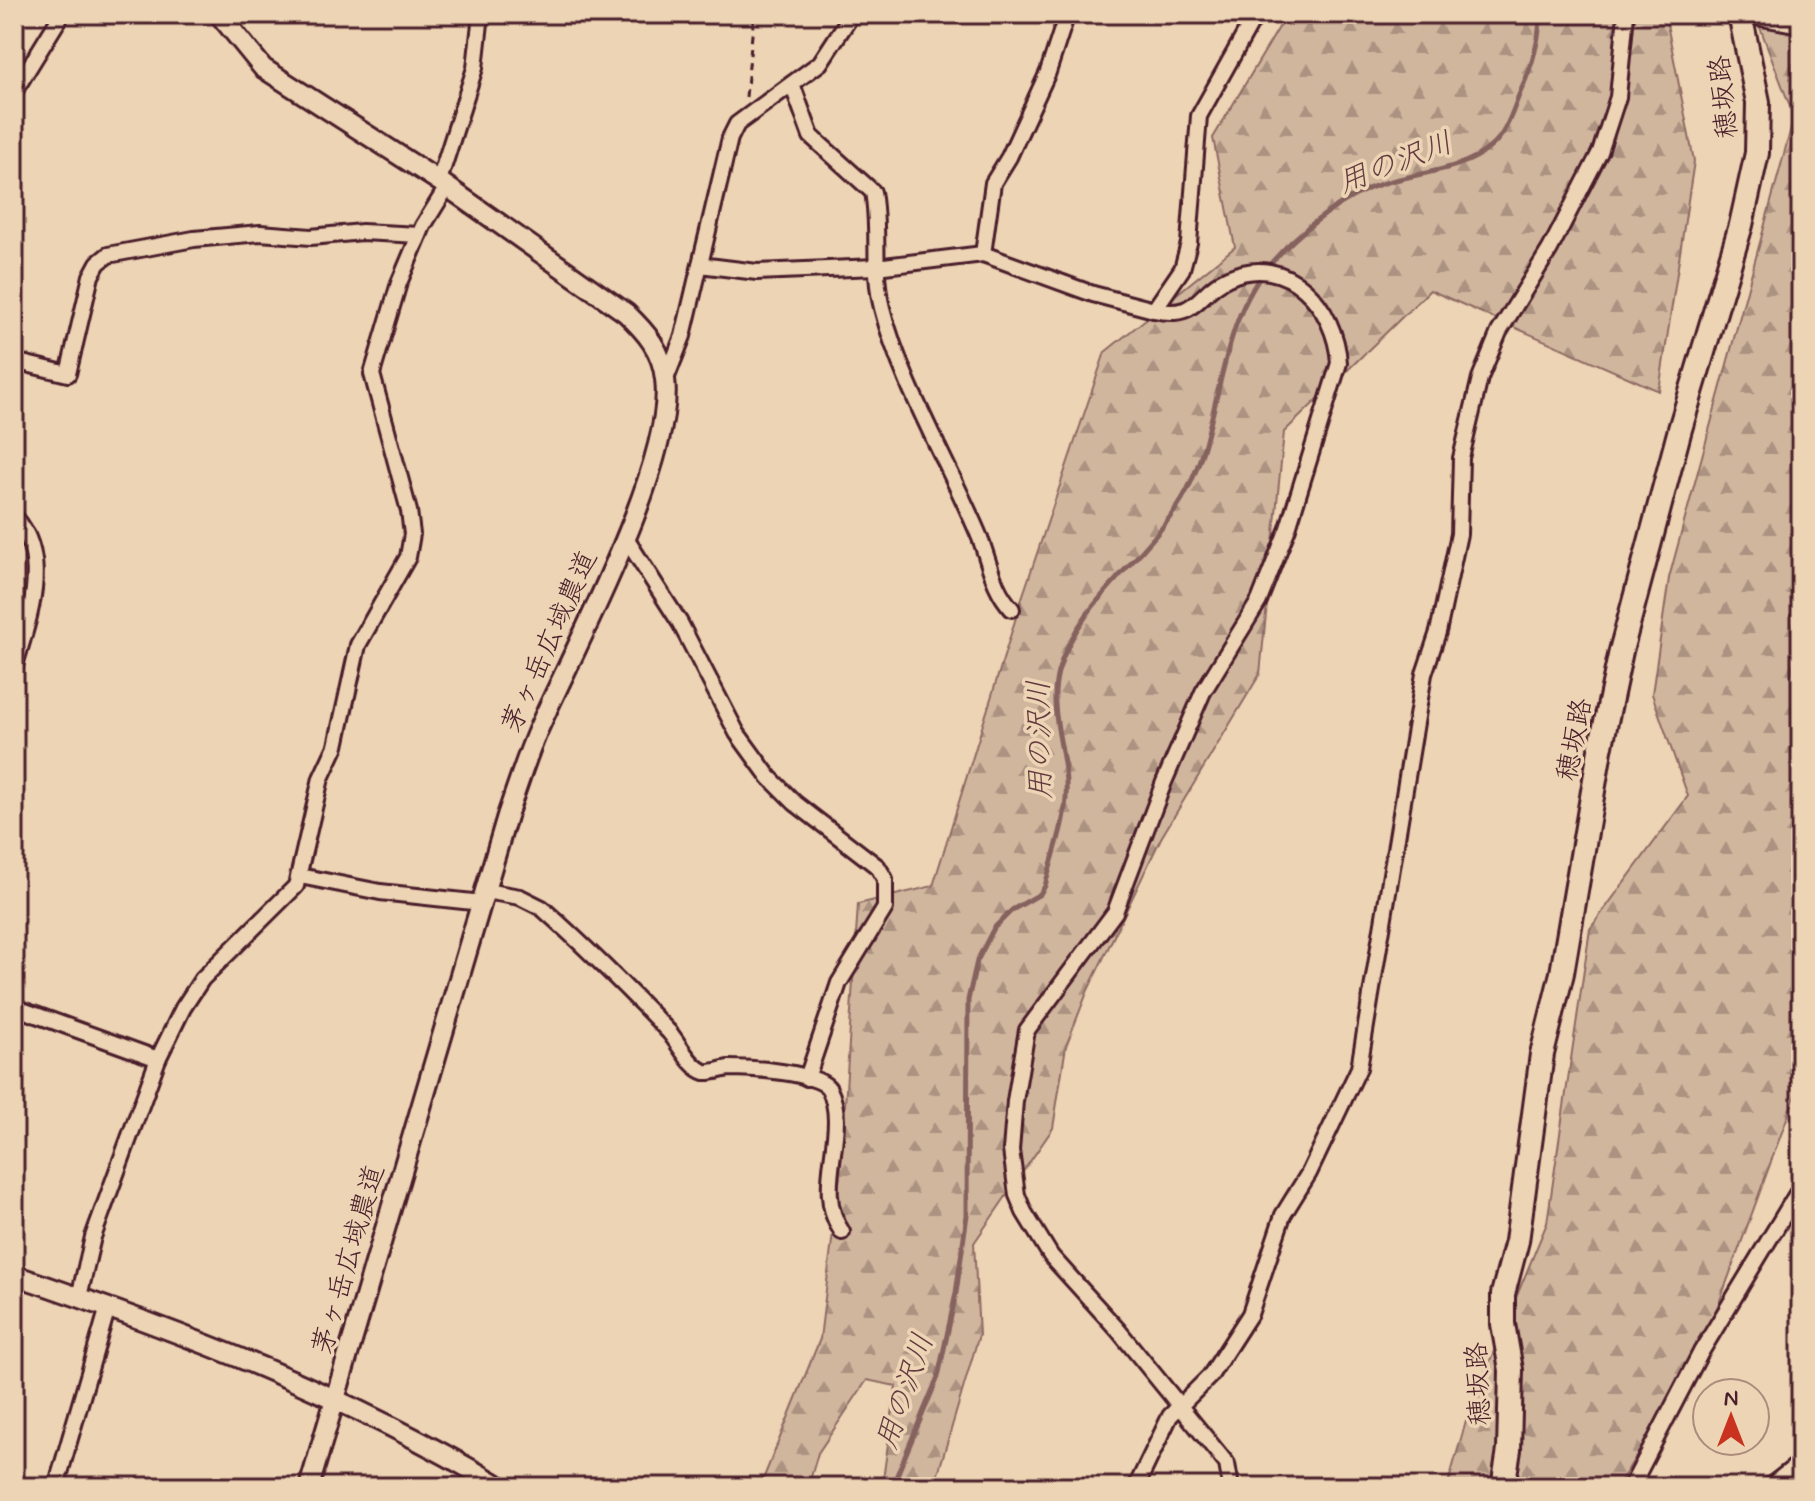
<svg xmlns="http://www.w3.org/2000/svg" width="1815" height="1501" font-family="Mynerve,'Klee One',sans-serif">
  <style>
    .forest { fill: url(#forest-firs); stroke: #8e6a64; stroke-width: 2 }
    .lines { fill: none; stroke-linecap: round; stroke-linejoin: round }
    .stream { stroke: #86625e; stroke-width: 5 }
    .minor-casing { stroke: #4a1f2b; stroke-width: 20 }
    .tertiary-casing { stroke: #4a1f2b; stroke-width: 24 }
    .secondary-casing { stroke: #4a1f2b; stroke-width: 28 }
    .path { stroke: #4a1f2b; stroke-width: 3; stroke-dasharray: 8 6; stroke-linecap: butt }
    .minor { stroke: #ecd4b4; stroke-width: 14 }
    .tertiary { stroke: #ecd4b4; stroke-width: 18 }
    .secondary { stroke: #ecd4b4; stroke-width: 22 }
    .labels { text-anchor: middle; stroke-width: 7; stroke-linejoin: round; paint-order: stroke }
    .street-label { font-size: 28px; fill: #4a1f2b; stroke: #ecd4b4 }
    .water-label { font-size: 30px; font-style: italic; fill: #633b40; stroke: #ecd4b4 }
  </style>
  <defs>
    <pattern id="forest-firs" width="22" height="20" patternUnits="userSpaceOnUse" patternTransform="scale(2)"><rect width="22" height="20" fill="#d1b69e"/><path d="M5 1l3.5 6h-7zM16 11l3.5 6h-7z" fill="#ac9381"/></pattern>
  </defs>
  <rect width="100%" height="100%" fill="#ecd4b4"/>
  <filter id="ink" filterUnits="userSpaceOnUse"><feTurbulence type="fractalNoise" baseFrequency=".0125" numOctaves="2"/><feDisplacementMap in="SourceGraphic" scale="16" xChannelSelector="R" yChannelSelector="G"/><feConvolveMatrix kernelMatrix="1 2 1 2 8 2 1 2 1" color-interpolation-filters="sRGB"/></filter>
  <g filter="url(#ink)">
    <g class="forest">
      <path d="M1287 14H1665L1694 161 1659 391 1430 290 1284 432 1260 674 1161 838 1088 990 1066 1046 1053 1128 974 1243 979 1335 934 1487H882L896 1386 867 1380 818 1453 808 1487H765L764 1477 820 1339 841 1167 858 904 933 886 1022 598 1105 352 1235 247 1213 138Z"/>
      <path d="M1755 14H1801V910L1792 931 1801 990V1080L1701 1352 1617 1487H1447L1469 1411 1547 1223 1590 929 1688 796 1652 694 1669 578 1794 117Z"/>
    </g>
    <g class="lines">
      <path class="stream" d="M892 1487 938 1377 956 1293 967 1215 968 1000 977 961 994 928 1012 910 1040 894 1045 886C1052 858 1064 827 1066 798 1069 756 1047 714 1058 672 1079 595 1160 552 1192 480 1223 409 1219 320 1273 261 1297 234 1332 206 1364 191 1405 170 1474 176 1502 134 1509 123 1514 108 1519 95 1531 69 1540 43 1540 14"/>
      <g class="minor-casing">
        <g id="minor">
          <path d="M1740 14 1801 25"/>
          <path d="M792 84 811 136 873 192C880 230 872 269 882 308 901 384 950 465 980 538 990 564 993 589 1012 609"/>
          <path d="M14 92 62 14"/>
          <path d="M439 181 475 68 481 14"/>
          <path d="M983 254 993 183 1009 157 1048 72 1067 14"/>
          <path d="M700 265 757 272 876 267 983 254 1093 294 1154 310 1182 269 1189 243 1199 116 1256 14"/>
          <path d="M1154 310C1199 320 1196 292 1228 278 1288 251 1336 308 1339 363L1288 528 1259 601 1203 692 1164 782 1115 912 1027 1030 1015 1101 1011 1150 1017 1195 1024 1212 1051 1256 1118 1330 1227 1464 1231 1487"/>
          <path d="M14 361 68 374 91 276 98 263 108 255 194 239 260 233 311 237 362 232 419 235"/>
          <path d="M666 379 683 336 730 138 737 124 820 63 852 14"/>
          <path d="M14 516C53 559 28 619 14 669"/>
          <path d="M625 537 680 623 737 733 769 777 795 803 878 867 885 879V908L839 983 807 1078"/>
          <path d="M300 876 380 892 482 903"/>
          <path d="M485 891 520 897 542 908C586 947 628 989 669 1032 679 1043 690 1068 705 1072 712 1073 722 1069 729 1068 748 1068 820 1072 829 1089 851 1131 811 1187 842 1232"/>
          <path d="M14 1007 158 1059"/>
          <path d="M79 1297 93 1237 158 1059 183 1008 202 979 296 886 321 778 336 746 358 645 408 557 412 534 409 511 372 374 399 283 423 226 447 187"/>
          <path d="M56 1487 108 1307"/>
          <path d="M1136 1487 1170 1416 1210 1376 1250 1314 1283 1215 1309 1173 1359 1068 1424 674 1438 632 1459 534 1461 458 1480 378 1499 332 1550 249 1600 152 1618 97 1626 14"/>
          <path d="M1631 1487 1701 1352 1801 1187"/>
          <path d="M1769 1487 1801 1462"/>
        </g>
      </g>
      <g class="tertiary-casing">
        <g id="tertiary">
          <path d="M219 14 263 68 439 181 626 313C646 332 662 350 665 379 676 460 573 651 538 730 526 758 517 787 507 816L309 1487"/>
          <path d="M14 1275C183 1332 348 1395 501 1487"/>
        </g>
      </g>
      <g class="secondary-casing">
        <path id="secondary" d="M1503 1487 1509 1450 1511 1370 1503 1324V1294L1517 1241 1542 1054 1562 973 1600 750 1621 651 1680 429 1741 225 1757 153 1758 102 1740 14"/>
      </g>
      <path class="path" d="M746 97 754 14"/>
      <use href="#minor" class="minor"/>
      <use href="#tertiary" class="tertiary"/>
      <use href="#secondary" class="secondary"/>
    </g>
  </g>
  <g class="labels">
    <g class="street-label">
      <text transform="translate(1722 97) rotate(-96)" y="10">穂坂路</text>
      <text transform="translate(548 641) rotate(-66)" y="10">茅ヶ岳広域農道</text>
      <text transform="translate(1573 739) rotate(-79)" y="10">穂坂路</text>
      <text transform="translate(347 1259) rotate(-74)" y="10">茅ヶ岳広域農道</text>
      <text transform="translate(1477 1384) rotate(-93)" y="10">穂坂路</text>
    </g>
    <g class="water-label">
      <text transform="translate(1395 162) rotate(-21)" y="10">用の沢川</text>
      <text transform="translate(1039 740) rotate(-91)" y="10">用の沢川</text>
      <text transform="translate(904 1391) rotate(-71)" y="10">用の沢川</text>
    </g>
  </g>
  <rect width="1815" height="1501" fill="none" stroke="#ecd4b4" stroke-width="48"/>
  <rect x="24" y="24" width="1767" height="1453" fill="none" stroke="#4a1f2b" stroke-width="3" filter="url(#ink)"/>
  <g transform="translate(1731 1417)"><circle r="38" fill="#ecd4b4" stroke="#ab8c7d" stroke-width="2"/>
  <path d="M0-6L14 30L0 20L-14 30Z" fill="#c8321e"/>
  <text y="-12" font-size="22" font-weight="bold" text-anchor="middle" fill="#4a1f2b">N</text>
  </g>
</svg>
